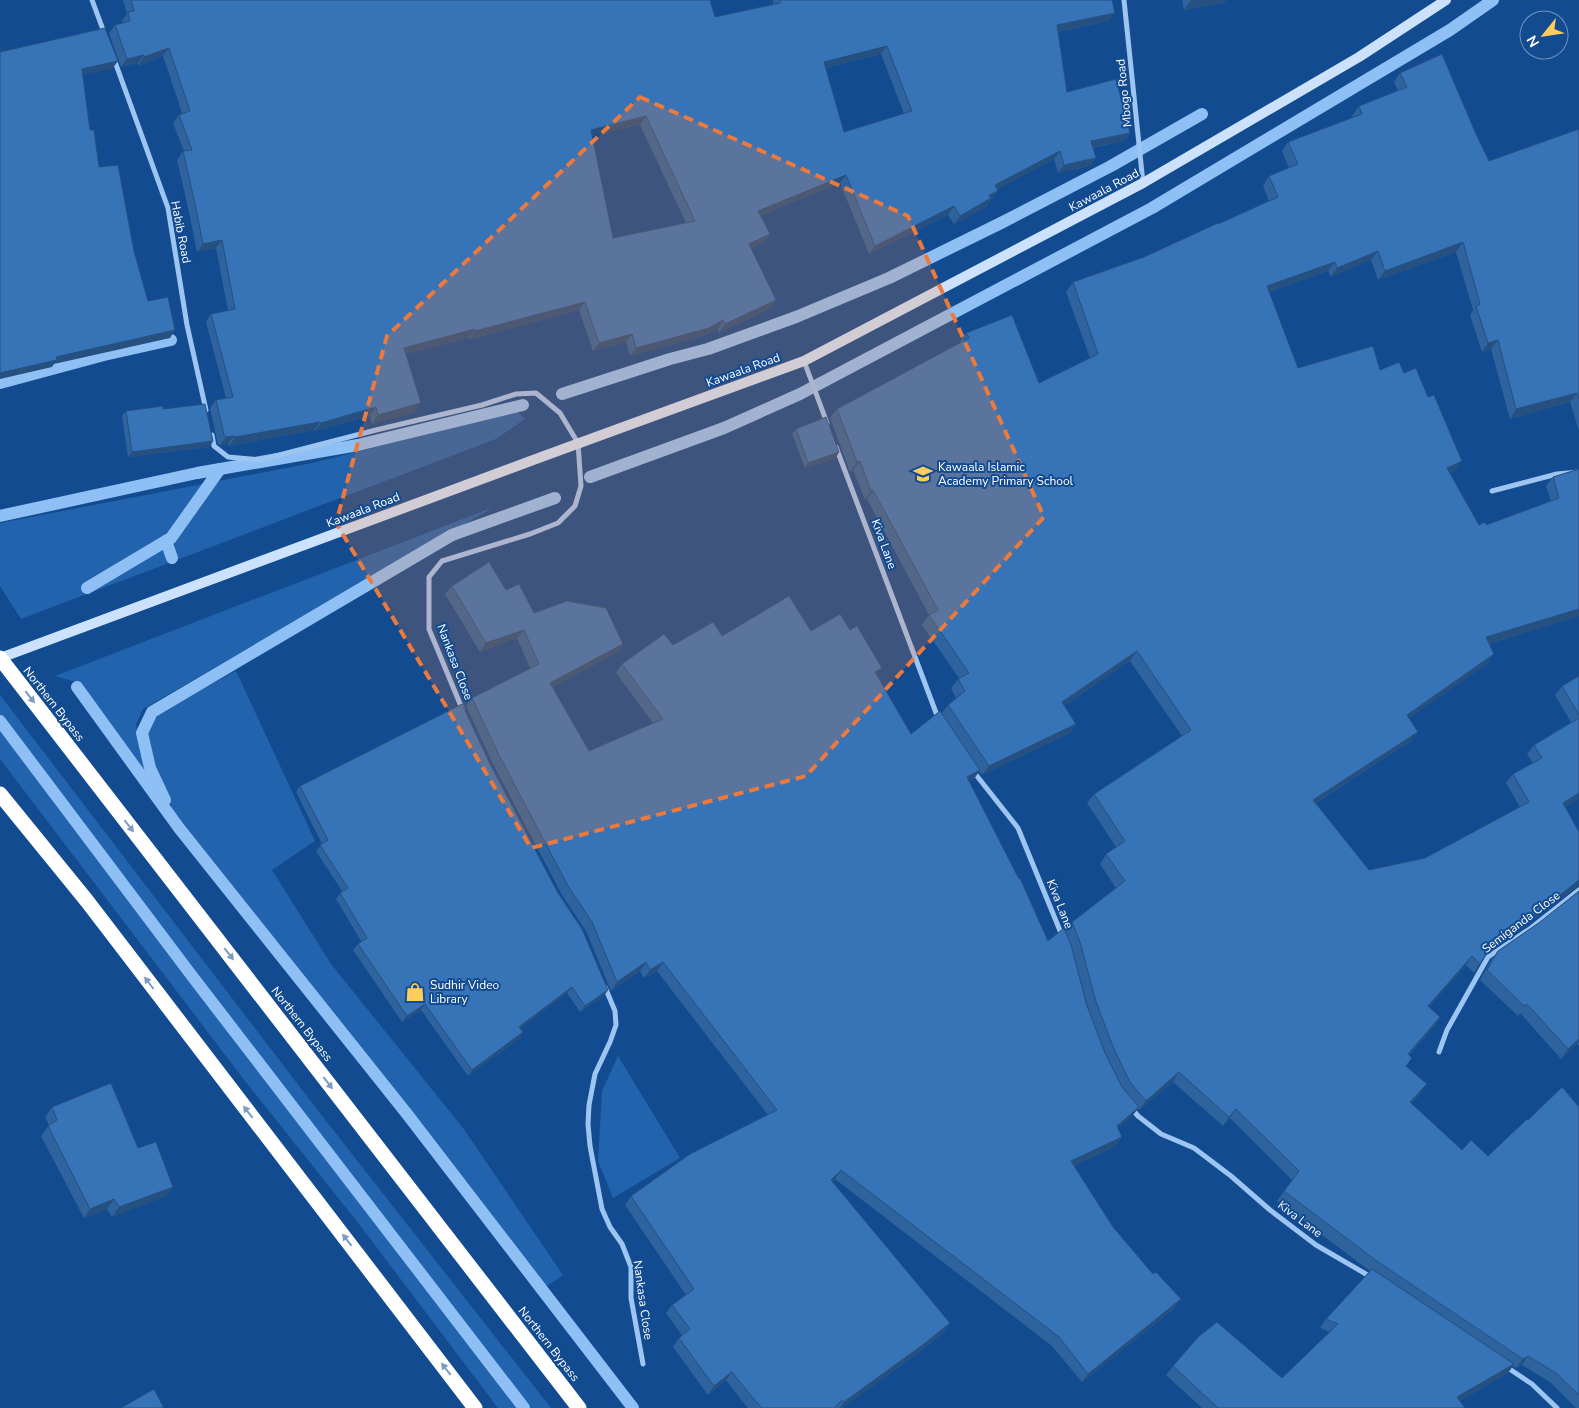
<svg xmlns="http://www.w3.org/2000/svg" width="1579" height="1408" font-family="'Nunito Sans',sans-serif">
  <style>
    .green { fill: #2163ad }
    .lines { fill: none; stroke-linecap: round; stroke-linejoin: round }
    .stream { stroke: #8fc0f5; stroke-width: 12 }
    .street { stroke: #9dc5f2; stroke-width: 5 }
    .secondary { stroke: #cce2fc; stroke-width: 10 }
    .highway { stroke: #fff; stroke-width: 15 }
    .wall { fill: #2e639d; fill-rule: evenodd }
    .shaded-wall { fill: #265080 }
    .building { fill: #3673b7; stroke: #265080; fill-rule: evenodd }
    .oneway { fill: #7d9cc2 }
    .marked { fill: #ed7a3d; fill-opacity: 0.2; stroke: #ed7a3d; stroke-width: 4; stroke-dasharray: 10 6; stroke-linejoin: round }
    .labels { text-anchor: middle; stroke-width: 4; stroke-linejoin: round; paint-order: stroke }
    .street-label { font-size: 12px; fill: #fff; stroke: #124b90 }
    .poi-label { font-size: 12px; fill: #fff; stroke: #124b90; text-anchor: start }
  </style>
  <rect width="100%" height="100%" fill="#124b90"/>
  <g class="green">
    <path d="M518 412 525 419 496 439 21 619 0 586V523L312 463Z"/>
    <path d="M494 507 143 709 136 724 141 753 158 794 76 682 55 676Z"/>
    <path d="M236 671 315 841 272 870 331 964 463 1128 563 1275 544 1288 455 1171 181 827 153 769 144 735 149 724 158 713Z"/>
    <path d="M0 695 316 1108 551 1408H498L359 1224 245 1081 0 759Z"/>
    <path d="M618 1056 680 1158 613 1198 598 1161 602 1091Z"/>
  </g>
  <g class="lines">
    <g class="stream">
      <path d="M0 383 104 355 171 340"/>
      <path d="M562 394 670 359 708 349 796 317 889 278 1001 223 1111 166 1202 114"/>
      <path d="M590 477 724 428 800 394 1152 208 1450 30 1493 0"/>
      <path d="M0 516 197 473 358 445 523 405"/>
      <path d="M166 541 172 558"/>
      <path d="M87 588 171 538 220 469"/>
      <path d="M77 687 179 828 407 1114 633 1408"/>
      <path d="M0 721 192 976 524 1408"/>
      <path d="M165 800 150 768 142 733 152 712 452 535 555 498"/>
    </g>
    <g class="street">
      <path d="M92 0 105 35"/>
      <path d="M1124 0 1143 183"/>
      <path d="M114 59 168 208 187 325 206 410"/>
      <path d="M804 361 827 423"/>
      <path d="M212 435 214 446 228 457 260 460 376 430 482 405 516 394 536 393 560 413 578 443 581 486 575 506 558 523 530 534 442 561 429 577V629L463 711"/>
      <path d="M836 447 938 718"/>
      <path d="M1492 491 1557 474 1579 472"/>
      <path d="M973 771 1018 828 1063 938"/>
      <path d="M605 987 615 1011 616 1025 610 1042 595 1074 589 1105 588 1124 590 1146 602 1209 610 1227 622 1244 631 1267V1298L643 1364"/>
      <path d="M1439 1052 1447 1030 1488 957 1531 928 1579 890"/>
      <path d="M1132 1109 1138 1116 1161 1134 1194 1148 1231 1176 1270 1210 1316 1245 1371 1277"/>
      <path d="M1505 1366 1532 1384 1557 1408"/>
    </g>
    <path class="secondary" d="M0 658 544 456 804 361 1143 183 1359 57 1446 0"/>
    <g class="highway">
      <path d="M0 658 579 1408"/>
      <path d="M0 794 87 901 475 1408"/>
    </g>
  </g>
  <g class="wall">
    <path d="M123 0H710L715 17 773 4V0H1112L1109 21 1058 32 1067 92 1130 133 1124 141 1093 148 1096 158 1090 166 1058 173 1054 159 997 189 992 199 991 200 986 207 954 224 948 215 869 254 840 183 760 216 770 234 764 242 751 248 771 308 719 333 718 329 703 336 630 356 626 342 593 351 579 310 469 340V338L406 354 415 412 372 424 370 416 315 431 314 430 229 446 228 444 220 445 218 444 210 408 216 400 226 398 206 322 211 314 228 310 216 248 197 252 189 212 177 160 183 151H184L173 123 179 115 182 113 163 56 138 66V63L121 67 109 33 115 25 123 23 122 21 127 14ZM881 54 904 114 844 132 826 68ZM640 125 686 223 613 238 592 136Z"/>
    <path d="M1182 0H1226L1224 3 1184 10Z"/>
    <path d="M1400 73 1476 134 1489 161 1579 129V431L1570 402 1510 419 1491 349 1482 352 1470 315 1473 310 1456 252 1378 280 1371 260 1331 277 1328 271 1269 292 1298 368 1380 370 1404 373 1428 397 1462 461 1455 471 1450 473 1479 525H1486L1551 501 1546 486 1553 477 1579 469V616L1489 644 1488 663 1409 718 1411 741 1316 803 1369 870 1425 858 1520 807 1506 783 1513 774 1533 763 1527 754 1534 745 1571 722 1555 695 1562 686 1579 676V798L1565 807 1579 832V886L1576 887 1528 924 1487 952 1474 973 1466 965 1429 1007 1440 1017 1434 1027 1409 1055 1407 1066 1420 1094 1411 1103 1462 1150 1488 1156 1528 1120 1579 1107V1408H1576L1550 1382 1522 1365 1516 1368 1513 1366 1508 1373 1460 1401 1465 1408H1202L1166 1375 1173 1366 1282 1378 1330 1332 1320 1328 1326 1319 1370 1271 1277 1201 1292 1180 1230 1118 1223 1126 1173 1082 1139 1110 1138 1109 1132 1116 1118 1128 1116 1146 1074 1166 1113 1227 1175 1308 1082 1382 1052 1346 835 1179 832 1182 950 1323 944 1332 918 1353 842 1408H748L742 1401 726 1380 708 1395 673 1347 679 1338 682 1335 666 1313 672 1305 686 1295 625 1205 631 1196 768 1115 657 971 644 978 640 971 611 991 586 931 562 895 493 764 466 706 472 698 530 668 517 638 480 652 445 594 452 586 506 590 534 613 623 644 617 653 552 687 589 751 653 723 616 673 622 664 673 645 722 636 811 631 877 675 911 734 942 713 948 705 956 698 951 688 959 678 922 625 929 615 867 499 865 500 853 470 850 472 830 418 837 409 960 343V342L966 333 1039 383 1090 358 1066 292 1073 282 1144 257 1269 201 1263 186 1269 176 1289 168 1282 151 1288 142 1353 117 1352 116 1359 106 1398 91 1394 82ZM1130 661 1182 736 1094 794 1087 803 1116 847 1106 854 1100 864 1116 888 1072 922 1066 931 1048 941 969 781 974 779 979 771 982 775 1070 733 1076 724 1064 706ZM1072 947 1073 951 1089 1011 1087 1006Z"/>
    <path d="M163 409 210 447 128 457 122 416 126 411Z"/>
    <path d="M796 429 836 458 805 468 792 434Z"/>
    <path d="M489 762 604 996 580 1012 567 993 520 1028 523 1032 519 1039 468 1076 421 1010 402 1022 353 950 358 944 361 941 336 899 340 893 342 891 316 851 322 844 296 792 300 786Z"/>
    <path d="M1579 891V1046L1577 1044 1561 1059 1520 1013 1518 1016 1480 980 1491 960 1498 951 1540 922Z"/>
    <path d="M52 1107 138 1148 173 1187 166 1196 112 1217 107 1209 84 1218 41 1136 49 1125 45 1117Z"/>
  </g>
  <g class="shaded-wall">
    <path d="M1191 0H1226L1224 3 1184 10Z"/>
    <path d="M1115 13 1109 21 1051 33 1057 25Z"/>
    <path d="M887 46 881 54 818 70 824 62Z"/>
    <path d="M169 48 163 56 138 66 144 57Z"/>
    <path d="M144 55 138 63 121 67 127 59Z"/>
    <path d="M118 61 112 69 77 76 82 69Z"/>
    <path d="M646 116 640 125 585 138 591 130Z"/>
    <path d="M1130 133 1124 141 1085 149 1091 141Z"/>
    <path d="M1060 151 1054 159 989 194 995 185Z"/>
    <path d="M1096 158 1090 166 1058 173 1064 165Z"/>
    <path d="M846 175 840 183 752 219 758 211Z"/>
    <path d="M998 191 986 207 954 224 960 216 989 195Z"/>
    <path d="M954 206 948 215 869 254 875 246Z"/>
    <path d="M770 234 764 242 743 252 749 244Z"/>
    <path d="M222 240 216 248 197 252 203 244Z"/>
    <path d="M1463 242 1456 252 1378 280 1385 271Z"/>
    <path d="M1378 251 1371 260 1331 277 1337 268Z"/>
    <path d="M1335 262 1328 271 1260 296 1267 286Z"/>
    <path d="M776 300 771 308 719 333 725 324Z"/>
    <path d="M585 302 579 310 469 340 475 331Z"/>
    <path d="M723 320 718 329 703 336 630 356 636 348Z"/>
    <path d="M475 329 469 338 398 356 404 348Z"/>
    <path d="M175 330 170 338 54 364 52 367 0 379V373L56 357Z"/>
    <path d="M632 334 626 342 593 351 599 343Z"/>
    <path d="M1498 340 1491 349 1482 352 1488 343Z"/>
    <path d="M1577 393 1570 402 1510 419 1516 409Z"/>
    <path d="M421 403 415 412 372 424 378 415Z"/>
    <path d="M376 407 370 416 315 431 321 423Z"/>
    <path d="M320 422 314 430 229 446 235 437Z"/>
    <path d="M234 436 228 444 220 445 226 437Z"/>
    <path d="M213 441 210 447 128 457 132 452Z"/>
    <path d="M839 452 836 458 805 468 808 463Z"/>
    <path d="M860 461 853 470 850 472 857 462Z"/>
    <path d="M1462 461 1455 471 1441 477 1447 468Z"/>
    <path d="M873 490 867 499 865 500 871 491Z"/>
    <path d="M1579 609V616L1479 647 1486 637Z"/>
    <path d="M524 630 517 638 480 652 486 643Z"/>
    <path d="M623 644 617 653 544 692 550 683Z"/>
    <path d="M1137 651 1130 661 1055 712 1062 702Z"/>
    <path d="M1494 654 1488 663 1401 724 1407 715Z"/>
    <path d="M882 668 876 677 875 672Z"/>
    <path d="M1076 724 1070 733 982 775 989 766Z"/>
    <path d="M1418 732 1411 741 1306 809 1313 800Z"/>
    <path d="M980 770 974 779 960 786 967 777Z"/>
    <path d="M1579 793V798L1556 812 1563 803Z"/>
    <path d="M1579 880V886L1576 887 1528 924 1486 953 1492 944Z"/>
    <path d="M1472 956 1466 965 1422 1015 1428 1006Z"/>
    <path d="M646 962 640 971 611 991 617 982Z"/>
    <path d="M663 962 657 971 644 978 650 970Z"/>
    <path d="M572 987 567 993 515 1033 519 1027Z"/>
    <path d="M608 990 604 996 580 1012 585 1006Z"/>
    <path d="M425 1004 421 1010 402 1022 407 1016Z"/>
    <path d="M1440 1017 1434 1027 1401 1063 1408 1054Z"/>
    <path d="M523 1032 519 1039 468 1076 472 1070Z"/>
    <path d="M1579 1039V1042L1577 1044 1561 1059 1568 1049Z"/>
    <path d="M1179 1072 1173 1082 1139 1110 1146 1101Z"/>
    <path d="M1427 1084 1420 1094 1403 1111 1410 1102Z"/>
    <path d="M1139 1107 1132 1116 1110 1135 1117 1126Z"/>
    <path d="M1236 1109 1230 1118 1223 1126 1229 1117Z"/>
    <path d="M1122 1137 1116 1146 1065 1170 1071 1161Z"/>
    <path d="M841 1170 835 1179 825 1189 831 1180Z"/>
    <path d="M173 1187 166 1196 112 1217 119 1207Z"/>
    <path d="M114 1199 107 1209 84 1218 90 1209Z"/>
    <path d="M1181 1299 1175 1308 1082 1382 1088 1374Z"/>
    <path d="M950 1323 944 1332 918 1353 842 1408H840L844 1402Z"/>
    <path d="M1528 1356 1522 1365 1516 1368 1523 1359Z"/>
    <path d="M1514 1364 1508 1373 1451 1406 1457 1397Z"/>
    <path d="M732 1372 726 1380 708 1395 714 1386Z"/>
  </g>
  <g class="building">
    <path d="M131 0H710L715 17 780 3V0H1112L1115 13 1057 25 1067 92 1116 79 1130 133 1091 141 1096 158 1064 165 1060 151 995 185 998 191 989 195 991 198 960 216 954 206 875 246 846 175 758 211 770 234 749 244 776 300 725 324 723 320 709 328 636 348 632 334 599 343 585 302 475 331V329L404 348 421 403 378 415 376 407 321 423 320 422 235 437 234 436 226 437 224 435 216 400 233 397 211 314 235 309 222 240 203 244 195 204 183 151 192 150 179 115 190 111 169 48 144 57V55L127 59 115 25 130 21 128 12 134 11ZM887 46 912 111 844 132 824 62ZM646 116 695 221 613 238 591 130Z"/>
    <path d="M105 28 118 61 82 69 90 130H94L99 167 118 165 134 251 148 301 168 297 175 330 56 357 57 360 0 373V50V52Z"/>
    <path d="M1442 54 1476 134 1489 161 1579 129V399L1577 393 1516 409 1498 340 1488 343 1476 306 1480 304 1463 242 1385 271 1378 251 1337 268 1335 262 1267 286 1298 368 1373 346 1380 370 1399 362 1404 373 1416 368 1428 397 1434 395 1462 461 1447 468 1479 525 1485 522 1486 525 1559 498 1553 477 1579 469V609L1486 637 1494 654 1407 715 1418 732 1313 800 1369 870 1425 858 1529 802 1513 774 1542 758 1534 745 1579 718V793L1563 803 1579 832V880L1535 915 1492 944 1480 964 1472 956 1428 1006 1440 1017 1408 1054 1412 1058 1406 1066 1427 1084 1410 1102 1462 1150 1471 1140 1488 1156 1527 1119 1528 1120 1562 1087 1579 1107V1395L1556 1373 1528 1356 1523 1359 1378 1262 1284 1191 1299 1171 1236 1109 1229 1117 1179 1072 1146 1101 1130 1082 1114 1049 1096 1002 1080 942 1072 922 1125 881 1106 854 1125 841 1094 794 1191 730 1137 651 1062 702 1076 724 989 766 948 705 965 691 958 679 969 673 929 615 938 610 873 490 871 491 860 461 857 462 837 409 969 338 966 333 1012 315 1039 383 1098 354 1073 282 1144 257 1218 223V224L1278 197 1269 176 1298 164 1288 142 1362 114 1359 106 1407 87 1400 73Z"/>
    <path d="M205 404 213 441 132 452 126 411 163 406V409Z"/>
    <path d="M826 417 839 452 808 463 796 429Z"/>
    <path d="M489 562 506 590 519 584 534 613 567 601 606 608 623 644 550 683 589 751 663 719 622 664 664 634 673 645 713 622 722 636 789 596 811 631 840 614 850 630 857 626 882 668 875 672 911 734 940 711 980 770 967 777 1019 879 1020 878 1048 941 1064 928 1071 945 1087 1006 1105 1053 1122 1087 1139 1107 1117 1126 1122 1137 1071 1161 1113 1227 1153 1274 1156 1272 1181 1299 1088 1374 1059 1337 841 1170 831 1180 950 1323 924 1344 844 1402 842 1400 834 1408H762L748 1392 732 1372 714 1386 679 1338 690 1329 672 1305 694 1289 631 1196 690 1154 777 1110 663 962 650 970 646 962 617 982 592 922 568 886 499 755 472 698 539 664 524 630 486 643 452 586Z"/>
    <path d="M1579 676V715L1562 686Z"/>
    <path d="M462 704 489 762 558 893 582 929 608 990 585 1006 572 987 519 1027 523 1032 472 1070 425 1004 407 1016 358 944 367 938 340 893 348 888 320 845 328 840 300 786Z"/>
    <path d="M1579 891V1039L1568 1049 1527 1004 1524 1006 1487 970 1498 951 1540 922Z"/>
    <path d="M111 1083 138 1148 156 1142 173 1187 119 1207 114 1199 90 1209 48 1126 57 1120 52 1107Z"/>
    <path d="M1372 1269 1514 1364 1457 1397 1465 1408H1218L1173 1366 1198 1337 1217 1322 1282 1378 1338 1324 1326 1319Z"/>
    <path d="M154 1389 164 1408H121Z"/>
  </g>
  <defs><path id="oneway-solid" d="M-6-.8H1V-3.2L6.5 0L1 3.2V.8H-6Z" transform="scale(1.25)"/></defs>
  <g class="oneway">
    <use href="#oneway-solid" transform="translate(30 697) rotate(52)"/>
    <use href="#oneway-solid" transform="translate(129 826) rotate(52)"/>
    <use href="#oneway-solid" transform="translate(229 954) rotate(52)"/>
    <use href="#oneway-solid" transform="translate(149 983) rotate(-127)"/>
    <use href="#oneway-solid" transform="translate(328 1083) rotate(52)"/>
    <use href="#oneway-solid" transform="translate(248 1112) rotate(-128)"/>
    <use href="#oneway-solid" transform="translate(347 1240) rotate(-128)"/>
    <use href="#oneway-solid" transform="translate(446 1369) rotate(-128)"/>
  </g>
  <path class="marked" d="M640 97 908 216 1044 517 806 776 531 848 336 523 387 336Z"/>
  <defs>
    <g id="school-bare" transform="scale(1.5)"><path d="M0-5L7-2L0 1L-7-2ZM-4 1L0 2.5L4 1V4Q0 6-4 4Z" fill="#ffcd5e" stroke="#124b90" stroke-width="2.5" paint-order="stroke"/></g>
    <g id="shop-bare" transform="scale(1.5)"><path d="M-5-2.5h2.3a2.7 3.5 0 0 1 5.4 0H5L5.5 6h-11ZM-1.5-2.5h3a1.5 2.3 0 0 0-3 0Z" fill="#ffcd5e" stroke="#124b90" stroke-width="2.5" paint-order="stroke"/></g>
  </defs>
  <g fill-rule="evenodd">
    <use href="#school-bare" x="923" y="474"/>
    <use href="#shop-bare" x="415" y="992"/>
  </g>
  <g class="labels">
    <g class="street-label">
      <text transform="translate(1124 93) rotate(-96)" y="4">Mbogo Road</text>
      <text transform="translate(1104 190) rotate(-28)" y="4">Kawaala Road</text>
      <text transform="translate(181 232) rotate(79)" y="4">Habib Road</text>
      <text transform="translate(743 370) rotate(-20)" y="4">Kawaala Road</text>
      <text transform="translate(363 510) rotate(-21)" y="4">Kawaala Road</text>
      <text transform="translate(884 544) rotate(70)" y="4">Kiva Lane</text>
      <text transform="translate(455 662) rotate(69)" y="4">Nankasa Close</text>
      <text transform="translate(54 704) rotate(52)" y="4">Northern Bypass</text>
      <text transform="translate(1060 904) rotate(68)" y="4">Kiva Lane</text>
      <text transform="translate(1521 922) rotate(-37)" y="4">Semiganda Close</text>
      <text transform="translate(302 1024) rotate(52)" y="4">Northern Bypass</text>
      <text transform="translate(1300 1219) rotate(37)" y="4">Kiva Lane</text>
      <text transform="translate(643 1300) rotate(82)" y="4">Nankasa Close</text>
      <text transform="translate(549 1344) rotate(52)" y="4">Northern Bypass</text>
    </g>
    <g class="poi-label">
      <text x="938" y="471">Kawaala Islamic<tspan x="938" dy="14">Academy Primary School</tspan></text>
      <text x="430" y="989">Sudhir Video<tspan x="430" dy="14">Library</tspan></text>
    </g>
  </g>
  <g transform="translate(1544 35) rotate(240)"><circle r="24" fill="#124b90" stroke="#7193bc"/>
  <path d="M0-4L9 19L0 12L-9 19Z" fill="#ffcd5e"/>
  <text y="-8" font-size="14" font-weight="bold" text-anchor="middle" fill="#ffffff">N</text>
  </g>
</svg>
